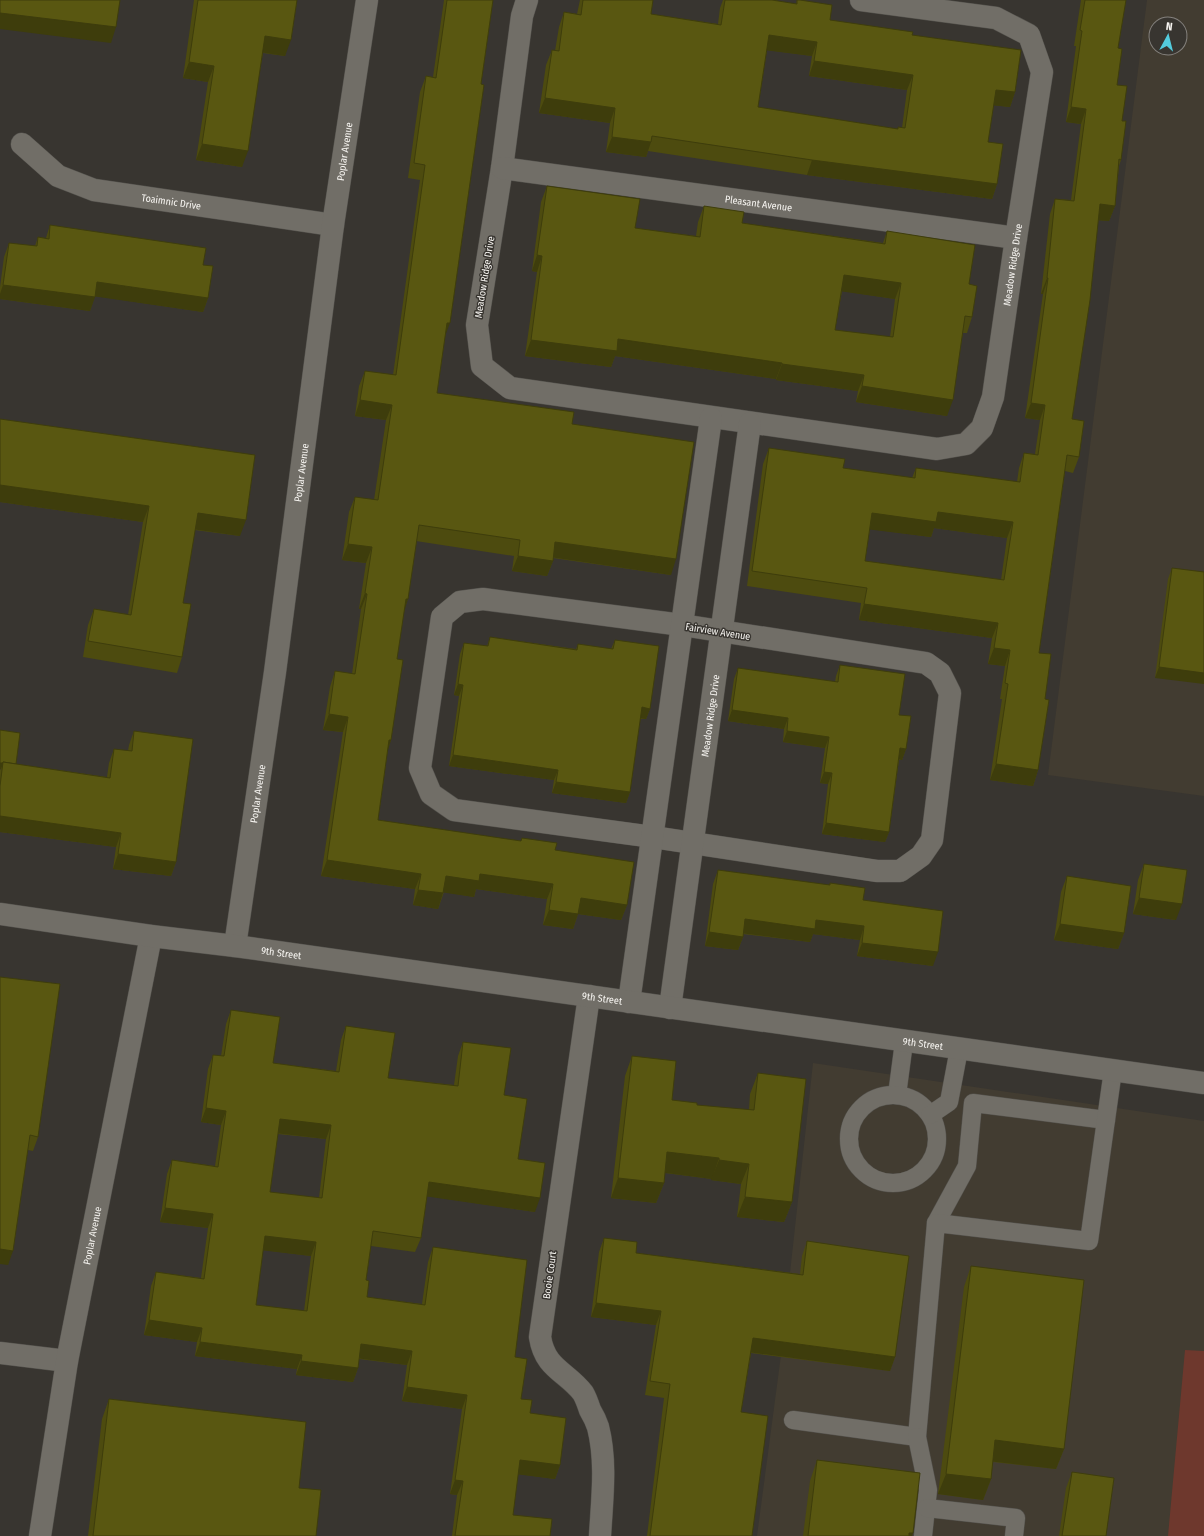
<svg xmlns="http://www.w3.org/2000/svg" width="1204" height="1536" font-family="'Fira Sans Condensed',sans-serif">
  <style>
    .built { fill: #423c31; fill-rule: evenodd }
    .green { fill: #6e382d }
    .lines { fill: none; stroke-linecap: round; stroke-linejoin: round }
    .service-casing { stroke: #53514c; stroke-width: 19 }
    .minor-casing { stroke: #53514c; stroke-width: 23 }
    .tertiary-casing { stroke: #53514c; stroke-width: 23 }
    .service { stroke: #716e67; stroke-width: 18 }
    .minor { stroke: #716e67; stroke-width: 22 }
    .tertiary { stroke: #716e67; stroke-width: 22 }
    .wall { fill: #4d4b0f; fill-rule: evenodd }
    .shaded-wall { fill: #3e3d0c }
    .building { fill: #595711; stroke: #3e3d0c; fill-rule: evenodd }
    .labels { text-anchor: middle; stroke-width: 3; stroke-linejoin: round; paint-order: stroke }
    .street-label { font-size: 10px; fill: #f6f4f0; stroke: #383530 }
  </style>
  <rect width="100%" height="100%" fill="#383530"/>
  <g class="built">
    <path d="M1147 0H1204V796L1048 775ZM1156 24H1180V48H1156Z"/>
    <path d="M813 1063 1204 1121V1536H757L781 1355Z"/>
  </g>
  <path class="green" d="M1185 1350 1204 1351V1536H1168Z"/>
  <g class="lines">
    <g class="service-casing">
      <g id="service">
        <path d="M897 1095 904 1042"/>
        <circle cx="893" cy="1139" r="44"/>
        <path d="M930 1115 949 1102 959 1049"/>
        <path d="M936 1223 967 1166 973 1103 1106 1120"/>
        <path d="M793 1420 917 1437 936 1223 1089 1241 1113 1070"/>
        <path d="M917 1437 928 1490 923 1536"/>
        <path d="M927 1508 1016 1518 1014 1536"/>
      </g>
    </g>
    <g class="minor-casing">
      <g id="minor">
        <path id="s1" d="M527 0 522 16 502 168 477 325 482 366 510 388 937 449 966 444 982 428 993 397 1016 238 1042 72 1029 35 996 18 861 0"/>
        <path id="s2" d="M22 144 58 176 94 190 333 225"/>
        <path id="s3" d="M502 168 1016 238"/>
        <path d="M483 599 682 625 926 663 940 673 950 693 932 840 921 856 900 871H877L653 837 454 810 431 794 420 768 442 617 460 602Z"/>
        <path id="s4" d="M235 946 275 672 333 225 367 0"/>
        <path d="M589 996 540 1337C545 1369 566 1371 583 1393 586 1398 588 1404 590 1410 593 1415 596 1421 598 1427 607 1462 602 1500 600 1536"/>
        <path d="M629 1002 711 418"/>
        <path id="s5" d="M670 1008 750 423"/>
        <path d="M0 1353 67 1361"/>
        <path id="s6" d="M40 1536 67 1361 151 936"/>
      </g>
    </g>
    <g class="tertiary-casing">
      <g id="tertiary">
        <path id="s7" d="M0 914 151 936 235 946 1204 1083"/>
      </g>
    </g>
    <use href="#service" class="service"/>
    <use href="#minor" class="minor"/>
    <use href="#tertiary" class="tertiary"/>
  </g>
  <g class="wall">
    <path d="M194 0H297L285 56 263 53 242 167 196 160 208 82 183 78Z"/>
    <path d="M444 0H493L437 393 572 424 671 575 553 558V561L547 576 512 571 514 556 416 541 408 599 404 610 397 659 391 740 388 749 378 820 521 841 522 838 555 850 627 905 621 920 578 914 573 929 543 925 547 899 476 889 474 897 444 892 438 909 413 905 415 889 321 876 343 732 323 730 330 687 335 671 352 674 361 609H359L366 563 342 560 349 512 355 497 374 500 386 420 355 416 359 386 365 371 393 375 420 180 408 178 420 92 426 76 433 77Z"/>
    <path d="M580 0H653L651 14 718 24 720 8 723 0H772L796 4 797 0 830 20 912 35 1015 92 1010 107 993 105 988 142 997 184 992 199 807 175 648 151 646 157 606 152 610 123 539 113 546 65 552 50 555 51 559 27 564 12 577 14ZM767 50 812 56 809 76 907 90 902 128 898 129 758 107Z"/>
    <path d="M1081 0H1126L1118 48 1117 85 1122 121 1121 160 1119 166 1115 206 1109 221 1098 220 1072 419 1079 457 1073 473 1065 471 1039 653 1045 699 1038 770 1033 786 990 780 1002 699H1000L1005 666 988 664 992 638 859 620 861 603 747 586 763 464 769 448 843 468 912 478 916 468 1017 482 1019 468 1024 453 1035 454 1040 420 1025 418 1043 294H1041L1050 214 1055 199 1071 200 1081 124 1066 122 1076 46H1074ZM934 528 1007 538 1001 580 865 561 870 529 931 537Z"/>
    <path d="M547 186 635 228 696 236 698 222 704 206 742 223 883 243 887 231 969 284 972 317 967 333H963L947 416 856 402 858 391 776 380V379L615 356 611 367 525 356 537 272 532 271 541 202ZM842 291 895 299 890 337 835 330Z"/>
    <path d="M50 225 203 265 208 298 203 312 95 296 90 311 0 299V287L4 257 9 243 35 246 38 237 46 238Z"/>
    <path d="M0 419 240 536 195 530 183 603 182 657 177 673 83 657 88 625 94 609 128 615 143 522 0 502Z"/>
    <path d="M1172 568 1204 572 1155 678 1168 579Z"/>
    <path d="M490 637 576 649 578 644 611 649 615 640 650 709 646 719H640L630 792 626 803 552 793 554 780 449 766 459 696 454 695 460 654 464 643 487 646Z"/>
    <path d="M840 665 899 715 906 749 902 760H899L889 832 885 842 822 834 828 784 820 783 825 748 783 742 784 729 728 721 734 679 738 668 835 682 836 676Z"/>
    <path d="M0 730 16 764 107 777 109 763 114 749 128 751 129 745 134 731 176 862 171 876 113 869 116 847 0 832V770L1 769H0Z"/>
    <path d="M1144 864 1176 920 1133 914 1138 880Z"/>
    <path d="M718 870 829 885 830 883 863 900 933 966 857 956 860 940 813 934 810 942 743 934V937L738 950 705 946 713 884Z"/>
    <path d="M1067 876 1124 933 1118 949 1054 940 1061 892Z"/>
    <path d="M0 977 38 1137 33 1151 28 1150 8 1265Z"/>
    <path d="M231 1010 273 1063 336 1071 341 1040 346 1026 388 1078 454 1085 458 1056 463 1042 504 1095 518 1159 535 1212 427 1196 421 1238 415 1252 371 1246 366 1280 367 1297 422 1304 428 1262 433 1247 515 1357 521 1399 560 1465 555 1479 518 1474 513 1515 550 1536H452L457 1495 450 1494 462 1409 402 1401 407 1365 359 1359 358 1368 353 1382 296 1375 297 1369 195 1356 197 1342 144 1335 151 1286 156 1272 201 1278 208 1228 160 1222 167 1174 172 1160 215 1166 221 1125 201 1122 208 1069 213 1055 221 1056 226 1024ZM278 1134 326 1139 319 1198 270 1192ZM263 1250 311 1256 304 1311 256 1305Z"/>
    <path d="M632 1056 672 1100 697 1105 749 1110 750 1094 758 1073 792 1202 784 1222 737 1217 741 1184 711 1180 712 1179 665 1173 664 1183 656 1203 611 1198 625 1076Z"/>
    <path d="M604 1238 636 1253 800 1274 802 1256 807 1241 895 1357 890 1371 751 1353 741 1412 755 1511 752 1536H647L664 1398 645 1395 656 1325 591 1317 599 1252Z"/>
    <path d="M971 1266 1064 1449 1056 1469 993 1462 991 1479 983 1500 938 1494 964 1287Z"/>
    <path d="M109 1399 299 1488 316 1536H88L102 1419Z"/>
    <path d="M817 1460 912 1536H803L810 1481Z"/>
    <path d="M1072 1472 1106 1536H1059L1066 1488Z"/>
  </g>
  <g class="shaded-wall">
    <path d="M0 13 116 27 111 43 0 29Z"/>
    <path d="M769 35 817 42 812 56 764 50Z"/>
    <path d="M265 36 291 40 285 56 259 52Z"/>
    <path d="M814 61 913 75 907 90 809 76Z"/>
    <path d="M189 62 214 66 208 82 183 78Z"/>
    <path d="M996 90 1015 92 1010 107 990 105Z"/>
    <path d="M545 98 615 108 610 123 539 113Z"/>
    <path d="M1071 107 1086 109 1081 124 1066 122Z"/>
    <path d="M612 137 651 142 646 157 606 152Z"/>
    <path d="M202 144 248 151 242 167 196 160Z"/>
    <path d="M812 160 997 184 992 199 807 175Z"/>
    <path d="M1100 204 1115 206 1109 221 1094 220Z"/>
    <path d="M537 255 542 256 537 272 532 271Z"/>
    <path d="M844 275 901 283 895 299 839 291Z"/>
    <path d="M1047 278H1048L1043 294H1041Z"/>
    <path d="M97 282 208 298 203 312 92 296Z"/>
    <path d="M3 285 95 297 90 311 0 299V294Z"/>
    <path d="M447 323H450L444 339Z"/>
    <path d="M618 339 782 363 776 379 615 356 611 367 525 356 531 340Z"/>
    <path d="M782 364 864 375 858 391 776 380Z"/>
    <path d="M862 386 953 400 947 416 856 402Z"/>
    <path d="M360 400 392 405 386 420 355 416Z"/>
    <path d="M1031 403 1045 405 1040 420 1025 418Z"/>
    <path d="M0 485 149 506 143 522 0 502Z"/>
    <path d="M938 512 1013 522 1007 538 934 528 931 537 866 529 872 513Z"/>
    <path d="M198 513 246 520 240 536 192 529Z"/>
    <path d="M555 542 676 559 671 575 550 557Z"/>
    <path d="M348 544 372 547 366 563 342 560Z"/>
    <path d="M518 556 553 561 547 576 512 571Z"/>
    <path d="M365 593 367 594 361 609H359Z"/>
    <path d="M406 599H408L403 615Z"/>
    <path d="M864 604 998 623 992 638 859 620Z"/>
    <path d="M994 648 1010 650 1005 666 988 664Z"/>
    <path d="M1159 667 1204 673V684L1155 678Z"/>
    <path d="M458 684 463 685 459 696 454 695Z"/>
    <path d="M642 707 650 709 646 719 638 718Z"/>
    <path d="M732 710 788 718 784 729 728 721Z"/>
    <path d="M329 714 348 717 343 732 323 730Z"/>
    <path d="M787 731 829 737 825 748 783 742Z"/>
    <path d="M389 740H391L386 756Z"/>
    <path d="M900 748 906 749 902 760 896 759Z"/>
    <path d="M453 755 558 770 554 780 449 766Z"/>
    <path d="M0 763H3L1 769H0Z"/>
    <path d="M996 764 1038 770 1033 786 990 780Z"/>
    <path d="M824 772 832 773 828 784 820 783Z"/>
    <path d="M556 782 630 792 626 803 552 793Z"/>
    <path d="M0 816 121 833 116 847 0 832Z"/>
    <path d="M826 823 889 832 885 842 822 834Z"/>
    <path d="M118 854 176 862 171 876 113 869Z"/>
    <path d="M327 860 421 874 415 889 321 876Z"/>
    <path d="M480 874 553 884 547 899 476 889 474 897 440 892 446 876Z"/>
    <path d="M418 890 443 893 438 909 413 905Z"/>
    <path d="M581 898 627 905 621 920 578 914 573 929 543 925 549 910Z"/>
    <path d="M1139 898 1182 904 1176 920 1133 914Z"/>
    <path d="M745 919 816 920 864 926 860 940 813 934 810 942 740 933Z"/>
    <path d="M1060 924 1124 933 1118 949 1054 940Z"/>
    <path d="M709 932 743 937 738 950 705 946Z"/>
    <path d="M862 943 938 952 933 966 857 956Z"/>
    <path d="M206 1108 226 1111 221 1125 201 1122Z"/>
    <path d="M280 1119 331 1125 326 1139 275 1133Z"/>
    <path d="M667 1152 719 1158 712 1179 659 1172Z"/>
    <path d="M719 1160 749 1164 741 1184 711 1180Z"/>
    <path d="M618 1178 664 1183 656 1203 611 1198Z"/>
    <path d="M429 1182 540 1198 535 1212 424 1196Z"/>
    <path d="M745 1197 792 1202 784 1222 737 1217Z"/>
    <path d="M165 1208 213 1214 208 1228 160 1222Z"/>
    <path d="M265 1236 316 1242 311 1256 260 1250Z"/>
    <path d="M0 1249 13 1251 8 1265 0 1264Z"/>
    <path d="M596 1303 661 1311 656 1325 591 1317Z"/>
    <path d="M149 1320 202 1328 197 1342 144 1335Z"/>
    <path d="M753 1338 895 1357 890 1371 748 1352Z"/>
    <path d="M200 1342 302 1355 297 1369 195 1356Z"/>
    <path d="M361 1344 412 1351 407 1365 356 1358Z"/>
    <path d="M301 1361 358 1368 353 1382 296 1375Z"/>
    <path d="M407 1387 467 1395 462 1409 402 1401Z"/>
    <path d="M995 1440 1064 1449 1056 1469 988 1461Z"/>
    <path d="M520 1460 560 1465 555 1479 515 1474Z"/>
    <path d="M946 1474 991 1479 983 1500 938 1494Z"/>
    <path d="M455 1480 463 1481 457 1495 450 1494Z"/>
    <path d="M909 1533H913L912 1536H908Z"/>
  </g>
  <g class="building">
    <path d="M0 0H120L116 27 0 13Z"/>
    <path d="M198 0H297L291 40 265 36 248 151 202 144 214 66 189 62Z"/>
    <path d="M447 0H493L481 84 484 85 450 323H447L437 393 574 412 572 424 694 442 676 559 555 542 553 561 518 556 520 540 419 525 408 599H406L397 659 403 660 391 740H389L378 820 521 841 522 838 557 843 555 850 634 862 627 905 581 898 578 914 549 910 553 884 480 874 479 881 446 876 443 893 418 890 421 874 327 860 348 717 329 714 335 671 355 674 367 594 365 593 372 547 348 544 355 497 378 500 392 405 360 400 365 371 396 375 425 165 414 163 426 76 436 78Z"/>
    <path d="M583 0H653L651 14 721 25 725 0H772L797 4V0H800L832 5 830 20 913 32 912 35 1021 50 1015 92 996 90 988 142 1003 144 997 184 812 160 652 136 651 142 612 137 615 108 545 98 552 50 559 51 564 12 581 15ZM769 35 817 42 814 61 913 75 905 128 898 127V129L758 107Z"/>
    <path d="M1085 0H1126L1118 48 1122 49 1117 85 1127 86 1122 121H1126L1121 160 1119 159 1115 206 1100 204 1090 300 1072 419 1084 421 1079 457 1067 455 1039 653 1051 654 1045 699 1049 700 1038 770 996 764 1008 684 1005 683 1010 650 994 648 998 623 864 604 867 588 752 571 769 448 845 459 843 468 915 478 916 468 1020 482 1024 453 1038 455 1045 405 1031 403 1048 278H1047L1055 199 1074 201 1086 109 1071 107 1082 31 1080 30ZM938 512 1013 522 1004 580 865 561 872 513 936 522Z"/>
    <path d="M547 186 640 199 635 228 700 237 704 206 744 212 742 223 885 244 887 231 975 245 969 284 977 286 972 317 965 316 953 400 862 386 864 375 782 364V363L618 339 617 351 531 340 542 256 537 255ZM844 275 901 283 893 337 835 330Z"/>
    <path d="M50 225 206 248 203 265 213 266 208 298 97 282 95 297 3 285 9 243 37 246 38 237 49 239Z"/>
    <path d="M0 419 255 455 246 520 198 513 183 603 191 604 182 657 88 641 94 609 131 615 149 506 0 485Z"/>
    <path d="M1172 568 1204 572V673L1159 667Z"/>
    <path d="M490 637 577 650 578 644 613 649 615 640 659 646 650 709 642 707 630 792 556 782 558 770 453 755 463 685 458 684 464 643 488 646Z"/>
    <path d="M840 665 905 674 899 715 911 716 906 749 900 748 889 832 826 823 832 773 824 772 829 737 787 731 788 718 732 710 738 668 838 682Z"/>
    <path d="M0 730 20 733 16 764 3 762V763H0Z"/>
    <path d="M134 731 193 739 176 862 118 854 121 833 0 816V786L3 762 110 778 114 749 132 751Z"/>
    <path d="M1144 864 1187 870 1182 904 1139 898Z"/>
    <path d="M718 870 830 885V883L865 888 863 900 943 911 938 952 862 943 864 926 816 920 815 929 745 919 743 937 709 932Z"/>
    <path d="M1067 876 1131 886 1124 933 1060 924Z"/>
    <path d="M0 977 60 984 38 1137 30 1135 13 1251 0 1249Z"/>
    <path d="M231 1010 280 1017 273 1063 339 1072 346 1026 395 1033 388 1078 458 1086 463 1042 511 1048 504 1095 527 1099 518 1159 545 1163 540 1198 429 1182 421 1238 373 1231 366 1280 369 1281 367 1297 425 1305 433 1247 527 1260 515 1357 527 1359 521 1399 532 1400 530 1413 566 1418 560 1465 520 1460 513 1515 552 1519 550 1536H455L463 1481 455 1480 467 1395 407 1387 412 1351 361 1344 358 1368 301 1361 302 1355 200 1342 202 1328 149 1320 156 1272 204 1279 213 1214 165 1208 172 1160 218 1167 226 1111 206 1108 213 1055 224 1056ZM280 1119 331 1125 322 1198 270 1192ZM265 1236 316 1242 307 1311 256 1305Z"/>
    <path d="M632 1056 676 1061 672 1100 697 1103V1105L754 1110 758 1073 806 1079 792 1202 745 1197 749 1164 719 1160V1158L667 1152 664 1183 618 1178Z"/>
    <path d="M604 1238 637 1242 636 1253 803 1275 807 1241 909 1256 895 1357 753 1338 741 1412 768 1416 752 1536H650L670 1384 650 1381 661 1311 596 1303Z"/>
    <path d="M971 1266 1084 1280 1064 1449 995 1440 991 1479 946 1474Z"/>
    <path d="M109 1399 306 1422 299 1488 321 1490 316 1536H93Z"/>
    <path d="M817 1460 920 1473 913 1533H909V1536H808Z"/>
    <path d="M1072 1472 1114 1478 1106 1536H1062Z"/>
  </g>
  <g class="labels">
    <g class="street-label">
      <text dy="4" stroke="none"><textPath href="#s4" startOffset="802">Poplar Avenue</textPath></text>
      <text dy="4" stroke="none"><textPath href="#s2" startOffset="165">Toaimnic Drive</textPath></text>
      <text dy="4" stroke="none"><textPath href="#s3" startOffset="259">Pleasant Avenue</textPath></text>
      <text dy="4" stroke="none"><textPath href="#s1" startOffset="1056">Meadow Ridge Drive</textPath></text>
      <text transform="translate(484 277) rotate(-81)" y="4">Meadow Ridge Drive</text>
      <text dy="4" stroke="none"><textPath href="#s4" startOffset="478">Poplar Avenue</textPath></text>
      <text transform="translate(718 631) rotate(9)" y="4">Fairview Avenue</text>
      <text dy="4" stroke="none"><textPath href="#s5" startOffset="295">Meadow Ridge Drive</textPath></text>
      <text dy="4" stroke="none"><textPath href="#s4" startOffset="154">Poplar Avenue</textPath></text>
      <text dy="4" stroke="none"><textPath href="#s7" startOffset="284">9th Street</textPath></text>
      <text dy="4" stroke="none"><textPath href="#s7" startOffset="608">9th Street</textPath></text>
      <text dy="4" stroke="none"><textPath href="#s7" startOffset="932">9th Street</textPath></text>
      <text dy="4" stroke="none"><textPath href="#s6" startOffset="305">Poplar Avenue</textPath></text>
      <text transform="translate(549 1275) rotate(-82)" y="4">Booie Court</text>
    </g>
  </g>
  <g transform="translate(1168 36) rotate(7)"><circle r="19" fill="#383530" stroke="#84817d"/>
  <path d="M0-3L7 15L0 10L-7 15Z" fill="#53cbdc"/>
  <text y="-6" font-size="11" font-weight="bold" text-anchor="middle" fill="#f6f4f0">N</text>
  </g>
</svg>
